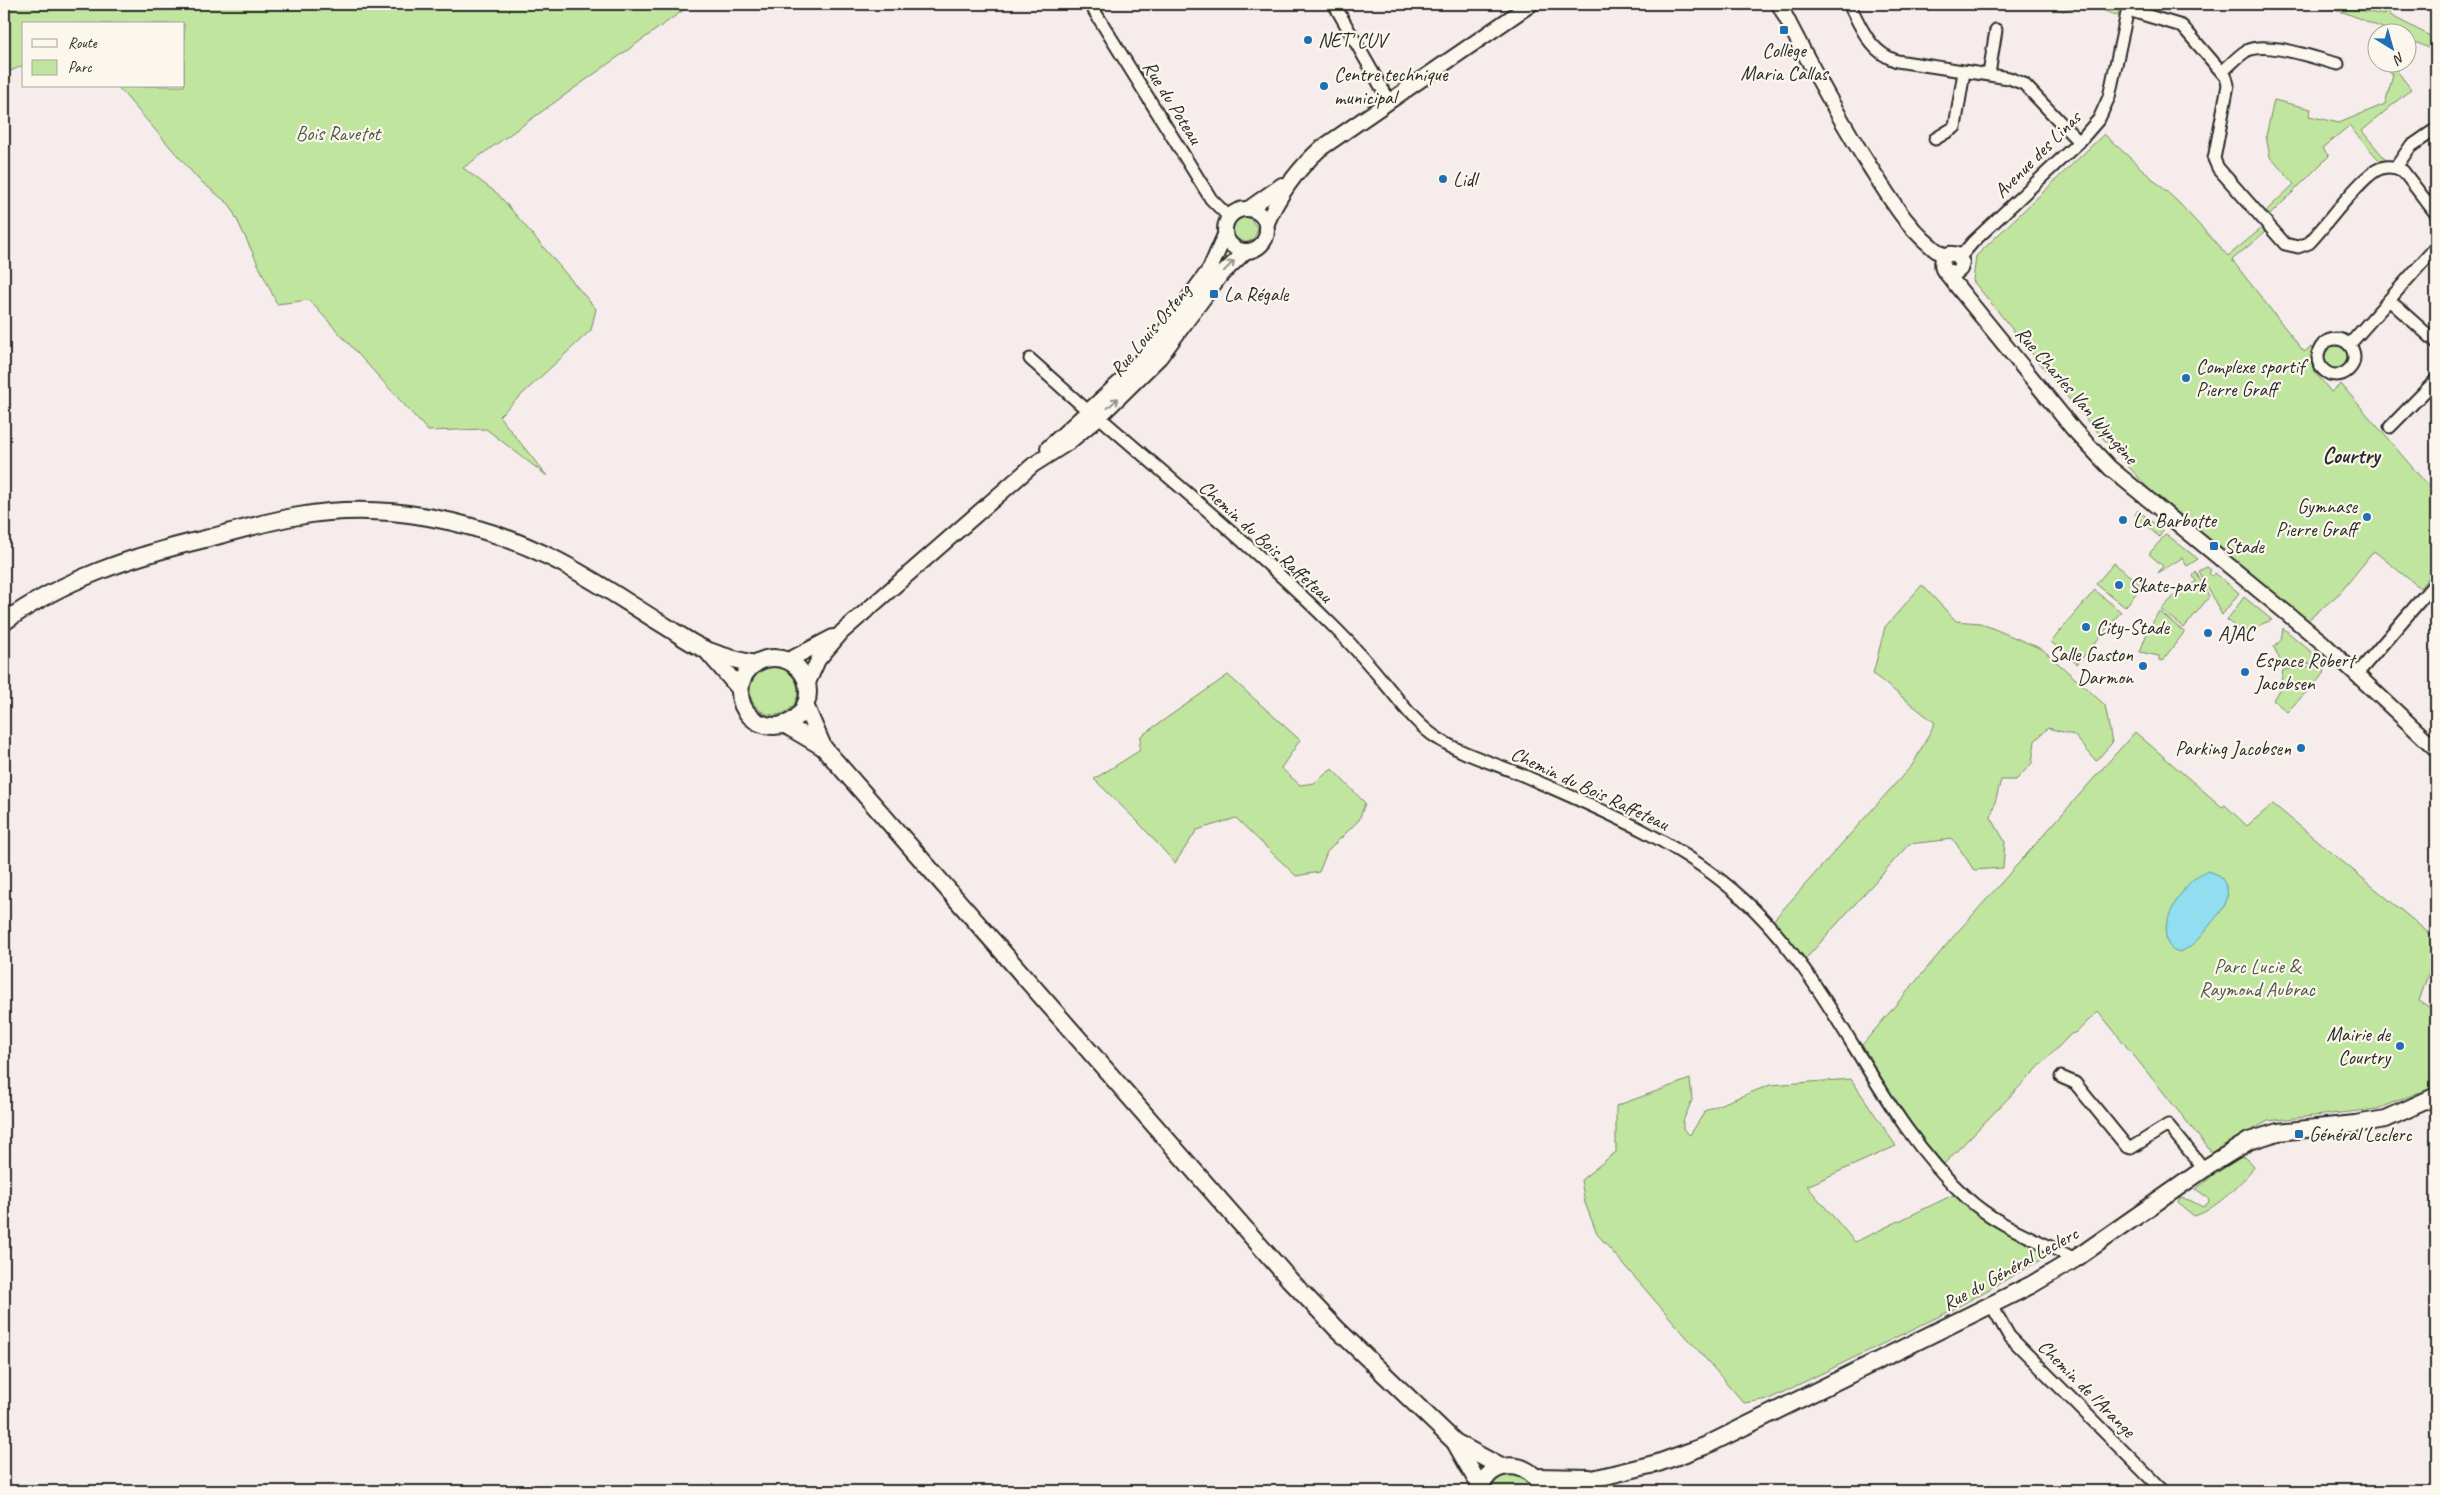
<svg xmlns="http://www.w3.org/2000/svg" width="2440" height="1495" font-family="Caveat,sans-serif">
  <style>
    .green { fill: #c0e59f; stroke: #768865 }
    .water { fill: #91def1; stroke: #6896a2 }
    .lines { fill: none; stroke-linecap: round; stroke-linejoin: round }
    .minor-casing { stroke: #2b2b2b; stroke-width: 15 }
    .tertiary-casing { stroke: #2b2b2b; stroke-width: 18 }
    .secondary-casing { stroke: #2b2b2b; stroke-width: 20 }
    .minor { stroke: #fbf7ec; stroke-width: 11 }
    .tertiary { stroke: #fbf7ec; stroke-width: 14 }
    .secondary { stroke: #fbf7ec; stroke-width: 16 }
    .oneway { stroke: #93918c }
    .poi-dot { fill: #1f6fb2; stroke: #fbf7ec; stroke-width: 2 }
    .labels { text-anchor: middle; stroke-width: 4.5; stroke-linejoin: round; paint-order: stroke }
    .poi-label { font-size: 20px; fill: #2b2b2b; stroke: #fbf7ec; text-anchor: start }
    .street-label { font-size: 20px; fill: #2b2b2b; stroke: #fbf7ec }
    .park-label { font-size: 20px; fill: #505a48; stroke: #fbf7ec }
    .quarter-label { font-size: 22px; font-weight: bold; fill: #2b2b2b; stroke: #fbf7ec }
  </style>
  <rect width="100%" height="100%" fill="#f7ecec"/>
  <filter id="ink" filterUnits="userSpaceOnUse"><feTurbulence type="fractalNoise" baseFrequency=".02" numOctaves="2"/><feDisplacementMap in="SourceGraphic" scale="10" xChannelSelector="R" yChannelSelector="G"/><feConvolveMatrix kernelMatrix="1 2 1 2 8 2 1 2 1" color-interpolation-filters="sRGB"/></filter>
  <g filter="url(#ink)">
    <g class="green">
      <path d="M4 4H692L463 168 498 194 596 309 591 330 499 416 547 476 486 429 428 431 309 300 277 304 230 205 198 179 117 86H184V24H24V65L4 74Z"/>
      <path d="M2043 4H2085L2063 11Z"/>
      <path d="M2086 4C2098 4 2109 9 2120 6L2118 16Z"/>
      <path d="M2309 4H2326L2385 15 2386 4H2391L2390 15 2436 39V51L2408 39V32H2392L2346 13Z"/>
      <path d="M2390 63H2396L2394 67 2411 89 2362 131 2386 160 2380 161 2349 126 2322 148 2329 156 2269 216 2265 212 2294 184 2270 157 2266 136 2274 100 2311 109 2309 116 2339 123 2385 104 2393 75 2388 69Z"/>
      <path d="M2104 134 2178 202 2228 256 2262 228 2265 232 2232 260 2304 352 2311 347 2317 369 2314 371 2331 392 2341 384 2436 495V568L2420 588 2374 551 2340 593 2308 620 2148 488 2083 416 1973 281 1976 256Z"/>
      <path d="M1243 217 1250 218 1258 229 1254 239 1246 243 1236 238 1233 231 1234 223Z"/>
      <circle cx="2336" cy="357" r="13"/>
      <path d="M2138 510 2163 531 2159 537 2135 515Z"/>
      <path d="M2166 534 2198 559 2187 566 2182 558 2158 573 2163 566 2149 554Z"/>
      <path d="M2114 563 2142 586 2125 607 2096 584Z"/>
      <path d="M2207 567 2211 570 2209 573 2212 576 2215 573 2239 593 2222 615 2199 571Z"/>
      <path d="M2196 572 2209 597 2184 628 2161 610 2176 594 2196 582 2193 576Z"/>
      <path d="M1922 585 1956 621 1980 623 2042 649 2105 705 2112 743 2096 761 2074 735 2048 728 2035 741 2032 763 2016 780H2001L1991 817 2005 842 2003 868 1974 870 1953 839 1909 844 1801 964 1769 925 1913 764 1935 723 1873 674 1885 627Z"/>
      <path d="M2095 590 2121 612 2077 664 2051 642Z"/>
      <path d="M2244 597 2272 620 2262 624 2256 631 2239 630 2227 620Z"/>
      <path d="M2159 611 2184 632 2186 630 2162 661 2159 660V656L2140 652 2147 633Z"/>
      <path d="M2283 628 2322 661V662L2283 667 2274 647 2281 640Z"/>
      <path d="M2326 664 2324 674 2287 712 2273 700 2280 688 2283 670Z"/>
      <circle cx="774" cy="691" r="24"/>
      <path d="M1228 675 1300 740 1281 768 1300 785 1314 783 1332 769 1365 803 1359 820 1327 852 1319 872 1296 876 1236 818 1197 830 1175 863 1139 823 1094 779 1139 751 1141 736Z"/>
      <path d="M2135 732 2222 807 2225 805 2247 826 2273 804 2436 939V951L2419 1001 2436 1011V1074L2430 1080 2431 1087 2423 1095 2420 1092 2377 1109 2268 1121 2212 1153 2098 1011 2077 1032 2071 1034 1944 1164 1909 1124 1862 1045 1954 936Z"/>
      <path d="M1690 1079 1692 1100 1683 1121V1129L1690 1135 1706 1110 1770 1085 1851 1079 1896 1146 1807 1186 1855 1242 1953 1195 1989 1223 2050 1255 1952 1310 1769 1399 1744 1403 1597 1234 1585 1203 1581 1180 1616 1152V1106Z"/>
      <path d="M2241 1157 2246 1158 2253 1166 2251 1172C2239 1185 2212 1212 2194 1216L2178 1203 2180 1198 2189 1200 2203 1207 2209 1202 2208 1198 2196 1189 2211 1177 2217 1169Z"/>
      <path d="M1514 1473 1529 1481 1534 1491H1488L1499 1477Z"/>
    </g>
    <path class="water" d="M2207 871 2219 875C2237 896 2223 909 2209 926 2201 936 2193 947 2180 952 2145 945 2182 878 2207 871Z"/>
    <g class="lines">
      <g class="minor-casing">
        <g id="minor">
          <path d="M1090 4 1211 199 1229 217"/>
          <path d="M1334 4 1389 101"/>
          <path d="M1849 4C1861 27 1870 53 1897 61L2009 78 2024 84 2079 142"/>
          <path d="M2128 10 2182 26 2226 77 2228 85 2214 159 2218 168 2285 244 2298 247 2309 243C2325 227 2360 178 2377 170 2386 165 2394 166 2403 171L2436 214"/>
          <path d="M2222 72C2230 65 2238 56 2246 51 2267 40 2316 59 2338 64"/>
          <path d="M1989 74 1996 30"/>
          <path d="M1935 139 1955 127 1964 72"/>
          <path d="M2396 167 2410 147 2436 129"/>
          <path d="M1960 257 1973 242 2079 142 2099 119 2109 97 2129 4"/>
          <path d="M2389 300 2436 342"/>
          <circle cx="2336" cy="357" r="18"/>
          <path d="M2349 345 2436 247"/>
          <path d="M1030 359 1088 411 1105 422C1182 489 1262 555 1335 628 1353 646 1371 666 1387 686 1403 705 1417 725 1437 738 1465 756 1498 764 1527 777 1603 810 1682 843 1743 899 1837 985 1874 1113 1967 1198 1997 1226 2039 1240 2075 1259"/>
          <path d="M2390 427 2436 380"/>
          <path d="M2357 674 2436 582"/>
          <path d="M2061 1077 2075 1083 2127 1147 2131 1148 2168 1125 2204 1169"/>
          <path d="M1992 1306 2009 1336 2163 1491"/>
        </g>
      </g>
      <g class="tertiary-casing">
        <g id="tertiary">
          <path d="M1779 4C1808 61 1837 116 1872 170 1892 202 1912 235 1944 256"/>
          <path d="M1248 209 1282 185"/>
          <circle cx="1246" cy="230" r="21"/>
          <path d="M1266 225C1279 194 1296 171 1320 149L1531 4"/>
          <path d="M1945 271 1955 273 1960 269 1962 263 1957 255C1947 251 1940 258 1943 269L2074 430 2110 468 2323 643 2436 749"/>
          <path d="M1048 448 1129 374 1154 345 1210 269 1225 235"/>
          <path d="M787 661 833 637"/>
          <path d="M807 685 818 660 842 632 1033 465 1069 442 1099 417 1160 357 1220 276 1246 251"/>
        </g>
      </g>
      <g class="secondary-casing">
        <g id="secondary">
          <path d="M4 622C64 579 133 556 205 539 236 531 268 521 299 516 385 501 475 520 552 558 591 577 629 604 667 627 680 635 694 646 709 651 724 657 740 661 755 664"/>
          <path d="M708 652 740 689"/>
          <circle cx="774" cy="692" r="34"/>
          <path d="M805 705 823 747"/>
          <path d="M784 724 823 747 1289 1279 1337 1329 1455 1442 1501 1467"/>
          <path d="M1456 1444 1481 1488"/>
          <path d="M1535 1477 1590 1478"/>
          <path d="M1481 1491C1486 1457 1535 1459 1542 1491"/>
          <path d="M1566 1491 1597 1478 1658 1463 1705 1446 2031 1285 2075 1259 2204 1169 2249 1141 2278 1132 2355 1124 2386 1119 2436 1096"/>
        </g>
      </g>
      <use href="#minor" class="minor"/>
      <use href="#tertiary" class="tertiary"/>
      <use href="#secondary" class="secondary"/>
    </g>
    <defs><path id="oneway-shaft" d="M-6 0H5M1.5-3L5.5 0L1.5 3" fill="none" stroke-width="1.6" stroke-linecap="round" stroke-linejoin="round" transform="scale(1.25)"/></defs>
    <g class="oneway">
      <use href="#oneway-shaft" transform="translate(1229 266) rotate(-46)"/>
      <use href="#oneway-shaft" transform="translate(1113 403) rotate(-43)"/>
    </g>
  </g>
  <g class="poi-dot">
    <rect x="1779" y="25" width="10" height="10" rx="2.5"/>
    <circle cx="1308" cy="40" r="5"/>
    <circle cx="1324" cy="86" r="5"/>
    <circle cx="1443" cy="179" r="5"/>
    <rect x="1209" y="289" width="10" height="10" rx="2.5"/>
    <circle cx="2186" cy="378" r="5"/>
    <circle cx="2367" cy="517" r="5"/>
    <circle cx="2123" cy="520" r="5"/>
    <rect x="2209" y="541" width="10" height="10" rx="2.5"/>
    <circle cx="2119" cy="585" r="5"/>
    <circle cx="2086" cy="627" r="5"/>
    <circle cx="2208" cy="633" r="5"/>
    <circle cx="2143" cy="666" r="5"/>
    <circle cx="2245" cy="672" r="5"/>
    <circle cx="2301" cy="748" r="5"/>
    <circle cx="2400" cy="1046" r="5"/>
    <rect x="2294" y="1129" width="10" height="10" rx="2.5"/>
  </g>
  <g class="labels">
    <g class="poi-label">
      <text x="1318" y="47">NET' CUV</text>
      <text x="1784" y="57" text-anchor="middle">Collège<tspan x="1784" dy="23">Maria Callas</tspan></text>
      <text x="1334" y="81">Centre technique<tspan x="1334" dy="23">municipal</tspan></text>
      <text x="1453" y="186">Lidl</text>
      <text x="1224" y="301">La Régale</text>
      <text x="2196" y="373">Complexe sportif<tspan x="2196" dy="23">Pierre Graff</tspan></text>
      <text x="2357" y="513" text-anchor="end">Gymnase<tspan x="2357" dy="23">Pierre Graff</tspan></text>
      <text x="2133" y="527">La Barbotte</text>
      <text x="2224" y="553">Stade</text>
      <text x="2129" y="592">Skate-park</text>
      <text x="2096" y="634">City-Stade</text>
      <text x="2218" y="640">AJAC</text>
      <text x="2133" y="661" text-anchor="end">Salle Gaston<tspan x="2133" dy="23">Darmon</tspan></text>
      <text x="2255" y="667">Espace Robert<tspan x="2255" dy="23">Jacobsen</tspan></text>
      <text x="2291" y="755" text-anchor="end">Parking Jacobsen</text>
      <text x="2390" y="1041" text-anchor="end">Mairie de<tspan x="2390" dy="23">Courtry</tspan></text>
      <text x="2309" y="1141">Général Leclerc</text>
    </g>
    <g class="street-label">
      <text transform="translate(1173 102) rotate(58)" y="7">Rue du Poteau</text>
      <text transform="translate(2037 154) rotate(-45)" y="7">Avenue des Linas</text>
      <text transform="translate(1150 330) rotate(-50)" y="7">Rue Louis Osteng</text>
      <text transform="translate(2077 395) rotate(49)" y="7">Rue Charles Van Wyngène</text>
      <text transform="translate(1266 541) rotate(42)" y="7">Chemin du Bois Raffeteau</text>
      <text transform="translate(1590 788) rotate(25)" y="7">Chemin du Bois Raffeteau</text>
      <text transform="translate(2010 1268) rotate(-29)" y="7">Rue du Général Leclerc</text>
      <text transform="translate(2087 1388) rotate(45)" y="7">Chemin de l'Arange</text>
    </g>
    <g class="park-label">
      <text x="338" y="140">Bois Ravetot</text>
      <text x="2257" y="973">Parc Lucie &amp;<tspan x="2257" dy="23">Raymond Aubrac</tspan></text>
    </g>
    <g class="quarter-label">
      <text x="2351" y="463">Courtry</text>
    </g>
  </g>
  <rect width="2440" height="1495" fill="none" stroke="#fbf7ec" stroke-width="20"/>
  <rect x="10" y="10" width="2420" height="1475" fill="none" stroke="#2b2b2b" stroke-width="2" filter="url(#ink)"/>
  <rect x="22" y="22" width="162" height="65" fill="#fbf7ec" stroke="#a8a59f"/>
  <rect x="32" y="39" width="25" height="8" fill="#fbf7ec" stroke="#a8a59f"/>
  <text x="68" y="48" font-size="15" fill="#2b2b2b">Route</text>
  <rect x="32" y="60" width="25" height="15" fill="#c0e59f" stroke="#a8a59f"/>
  <text x="68" y="72" font-size="15" fill="#2b2b2b">Parc</text>
  <g transform="translate(2392 48) rotate(143)"><circle r="24" fill="#fbf7ec" stroke="#a8a59f"/>
  <path d="M0-4L9 19L0 12L-9 19Z" fill="#1f6fb2"/>
  <text y="-8" font-size="14" font-weight="bold" text-anchor="middle" fill="#2b2b2b">N</text>
  </g>
</svg>
